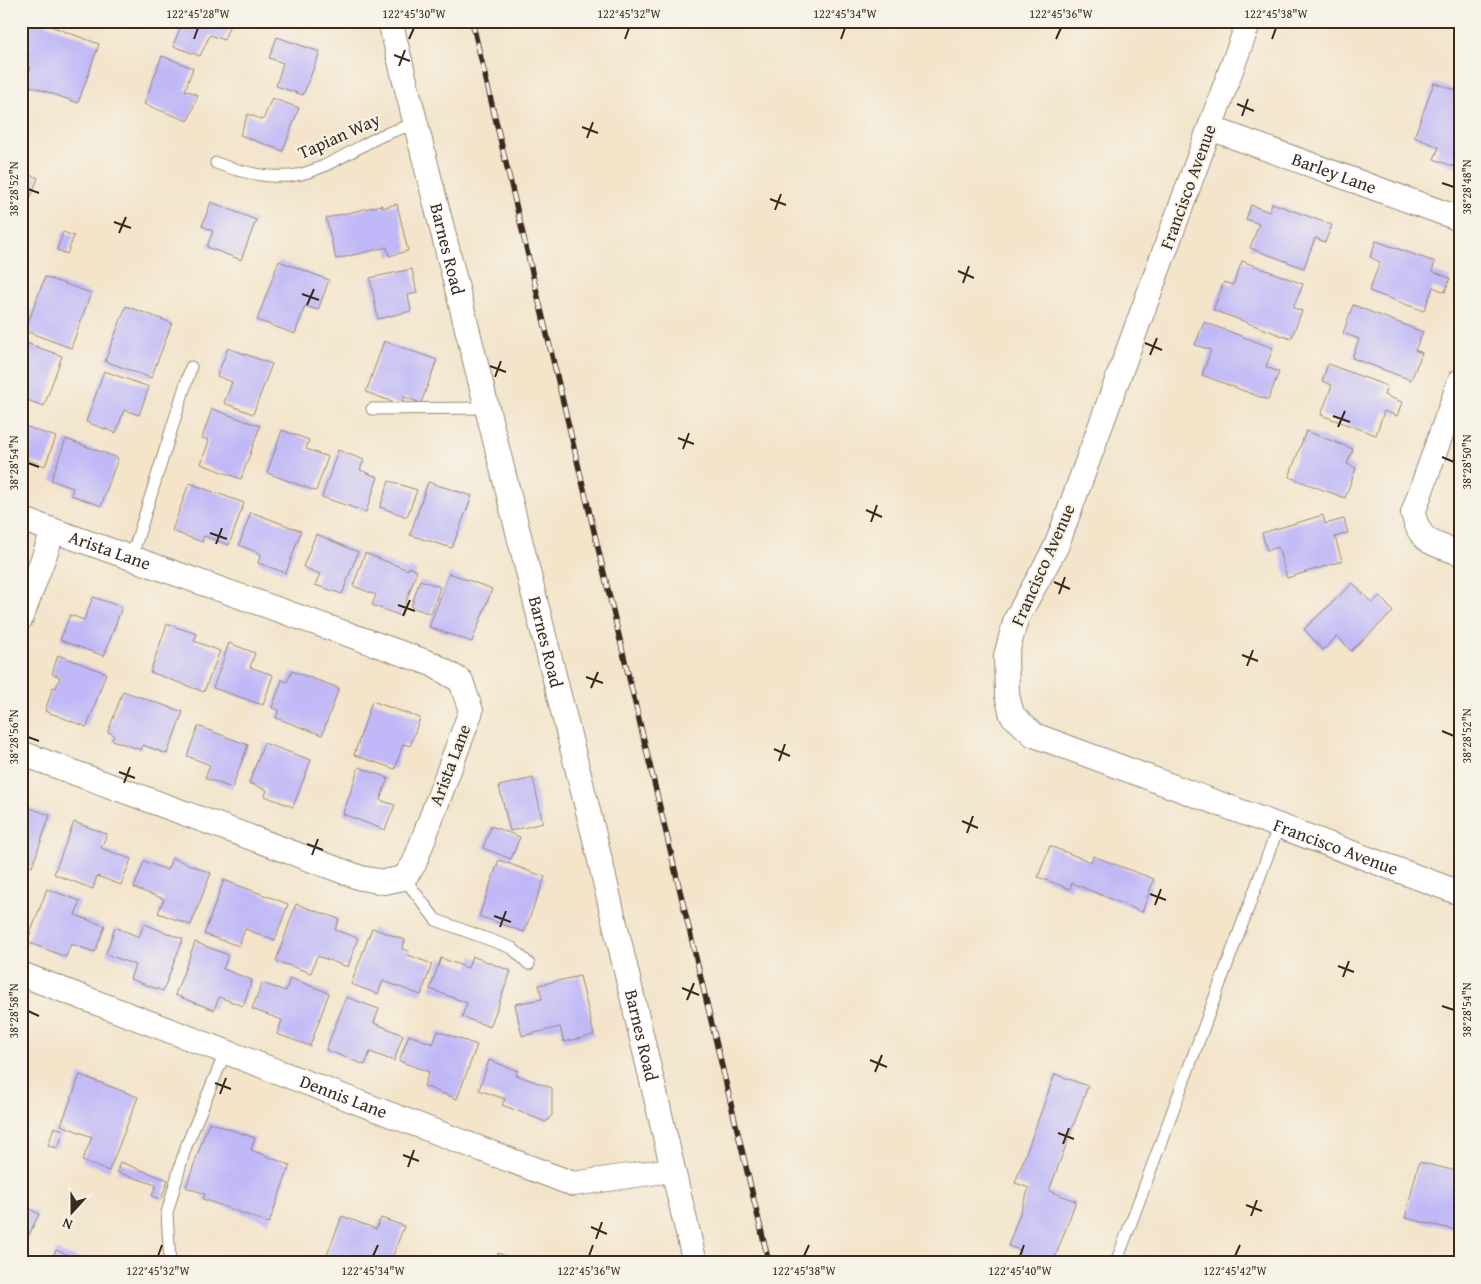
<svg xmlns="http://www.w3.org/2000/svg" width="1481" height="1284" font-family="'Gentium Book Plus',serif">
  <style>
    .building { fill: #c0b8f7 }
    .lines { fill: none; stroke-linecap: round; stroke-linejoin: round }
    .service-casing { stroke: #978774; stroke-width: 13 }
    .minor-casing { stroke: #978774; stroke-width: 26 }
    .service { stroke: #fff; stroke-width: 11 }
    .minor { stroke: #fff; stroke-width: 24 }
    .rail-casing { stroke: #3b2a1e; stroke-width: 5.5 }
    .rail { stroke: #f7f3e8; stroke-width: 4; stroke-dasharray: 11; stroke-linecap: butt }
    .ticks { fill: none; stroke: #3b2a1e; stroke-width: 2 }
    .labels { text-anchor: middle; stroke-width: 4.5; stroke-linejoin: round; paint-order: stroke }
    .street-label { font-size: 18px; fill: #3b2a1e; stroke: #f7f3e8 }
    .neatline { fill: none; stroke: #3b2a1e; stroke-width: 2 }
    .ticks-label { font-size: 12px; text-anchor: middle; fill: #3b2a1e }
  </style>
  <rect width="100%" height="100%" fill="#f7f3e8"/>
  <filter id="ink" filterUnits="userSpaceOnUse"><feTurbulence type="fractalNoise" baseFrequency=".02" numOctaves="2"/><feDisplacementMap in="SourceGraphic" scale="10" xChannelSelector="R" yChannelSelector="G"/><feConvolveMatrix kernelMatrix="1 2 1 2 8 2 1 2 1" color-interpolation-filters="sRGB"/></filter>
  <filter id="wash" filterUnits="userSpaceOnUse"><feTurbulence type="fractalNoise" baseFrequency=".0096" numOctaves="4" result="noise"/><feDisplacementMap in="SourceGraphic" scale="20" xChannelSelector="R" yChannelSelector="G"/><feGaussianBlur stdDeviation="1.12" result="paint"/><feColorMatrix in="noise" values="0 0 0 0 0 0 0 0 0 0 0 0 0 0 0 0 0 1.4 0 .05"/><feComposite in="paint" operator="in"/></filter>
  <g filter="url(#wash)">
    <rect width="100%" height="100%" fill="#f3e4ca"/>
    <g id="blocks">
      <g class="building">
        <path d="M24 21H37L99 44 78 103 25 84 31 68 25 66 29 55 21 53V30Z"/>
        <path d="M183 21H231L224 40 210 35 200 56 173 46Z"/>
        <path d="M277 37 320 52 303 95 276 86 283 63 269 58Z"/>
        <path d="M162 56 193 68 185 90 198 95 188 121 144 104Z"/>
        <path d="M1434 83 1458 91 1455 100 1460 102V160L1457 168 1434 159 1439 147 1414 137Z"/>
        <path d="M272 98 299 108 283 151 240 135 248 114 263 120Z"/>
        <path d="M21 172 38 178 27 207 21 205Z"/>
        <path d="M211 202 256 220 241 260 207 247 213 231 202 226Z"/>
        <path d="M1272 203 1332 225 1325 242 1315 238 1304 268 1250 248 1259 224 1246 219 1251 205 1269 212Z"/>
        <path d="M397 204 408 251 389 256 387 247 336 259 326 218 382 205V208Z"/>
        <path d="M63 232 74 236 67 254 57 250Z"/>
        <path d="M1376 241 1435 262 1432 271 1450 278 1445 292 1433 287 1424 311 1369 291 1380 262 1370 257Z"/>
        <path d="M279 261 329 280 318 310 305 306 295 334 257 320Z"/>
        <path d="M1242 261 1303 284 1293 308 1302 311 1291 339 1213 310 1224 282 1233 285Z"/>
        <path d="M412 269 417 293 408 295 411 311 378 319 370 278Z"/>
        <path d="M45 277 91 293 71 348 25 331Z"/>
        <path d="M1353 305 1423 332 1415 350 1422 353 1411 380 1352 358 1359 339 1343 333Z"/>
        <path d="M126 306 172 323 151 378 105 361Z"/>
        <path d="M1204 322 1273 348 1266 367 1279 372 1268 400 1202 375 1211 350 1195 345Z"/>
        <path d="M21 341 62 356 44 406 21 398Z"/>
        <path d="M384 341 437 360 421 403 404 397 401 405 366 392Z"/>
        <path d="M228 348 272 364 253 414 224 403 232 382 217 376Z"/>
        <path d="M1328 364 1387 386 1384 395 1402 402 1397 416 1384 411 1376 435 1321 415 1332 385 1322 381Z"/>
        <path d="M104 371 149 387 139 415 124 410 116 433 86 422Z"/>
        <path d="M212 409 260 426 241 479 201 464 209 440 202 438Z"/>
        <path d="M21 425 56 437 45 466 23 458 21 461Z"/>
        <path d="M282 430 309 440 306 449 328 457 316 491 267 473Z"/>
        <path d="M1306 431 1353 449 1347 464 1356 468 1345 498 1289 477Z"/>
        <path d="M66 439 118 458 101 506 71 495 73 488 51 480Z"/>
        <path d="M338 450 364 460 360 470 378 477 366 512 322 497Z"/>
        <path d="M389 481 417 490 407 517 380 507Z"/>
        <path d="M428 482 472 496 452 548 410 535Z"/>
        <path d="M189 483 244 503 229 545 204 536 202 542 172 531Z"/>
        <path d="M251 512 301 531 286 573 258 563 261 554 239 545Z"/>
        <path d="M1323 515 1325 524 1344 519 1348 533 1335 537 1342 561 1287 578 1278 547 1267 551 1262 533Z"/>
        <path d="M316 534 358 552 342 594 315 585 320 574 303 567Z"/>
        <path d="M365 553 408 570 409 567 417 571 401 616 372 605 376 595 353 586Z"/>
        <path d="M449 573 492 589 472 642 429 627Z"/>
        <path d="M420 580 440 587 431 614 411 607Z"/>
        <path d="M1353 583 1372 603 1380 596 1393 612 1351 651 1337 636 1323 650 1304 629Z"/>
        <path d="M93 597 122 607 104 656 60 640 70 615 84 620Z"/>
        <path d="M167 624 197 634 194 641 220 651 204 692 150 672Z"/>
        <path d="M229 643 255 653 250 667 273 675 263 705 213 688Z"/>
        <path d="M58 655 106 673 87 727 45 711 53 687 56 688 60 677 52 674Z"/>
        <path d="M292 671 339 688 322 735 276 718 279 710 272 708 282 680 287 682Z"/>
        <path d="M123 691 183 712 167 754 143 745 141 750 112 740 114 735 108 732Z"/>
        <path d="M372 701 420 718 410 746 403 744 395 769 354 755Z"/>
        <path d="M198 726 248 745 232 788 205 778 210 765 187 756Z"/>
        <path d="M264 743 311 760 293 807 265 796 267 790 249 783Z"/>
        <path d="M359 767 388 778 380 800 395 805 385 830 343 814Z"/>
        <path d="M533 778 543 823 510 831 499 786Z"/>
        <path d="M21 805 50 815 32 867 21 863Z"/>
        <path d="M74 822 107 834 101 848 131 859 121 885 97 876 93 889 54 874Z"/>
        <path d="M491 826 520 837 511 859 483 848Z"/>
        <path d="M1050 846 1091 862 1093 856 1154 879 1142 912 1072 883 1070 889 1038 877Z"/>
        <path d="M172 858 211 873 191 925 158 913 164 899 134 888 144 861 167 870Z"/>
        <path d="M499 860 545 877 524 932 479 916Z"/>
        <path d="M224 880 288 904 275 940 245 929 239 946 204 934Z"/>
        <path d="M47 889 80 901 75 915 105 926 95 952 71 944 66 957 27 942Z"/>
        <path d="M296 904 339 919 335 930 358 938 348 967 317 956 311 973 276 961Z"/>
        <path d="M144 924 183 939 163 991 130 979 135 965 106 954 115 927 139 937Z"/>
        <path d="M372 928 405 940 402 949 409 951 408 955 432 964 421 995 383 981 378 994 351 984Z"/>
        <path d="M195 942 228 955 223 969 252 980 243 1006 219 997 214 1010 175 995Z"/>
        <path d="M472 956 511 971 490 1027 462 1017 467 1003 430 989 441 958 468 968Z"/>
        <path d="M580 976 594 1035 564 1042 560 1027 522 1036 515 1004 542 999 539 985Z"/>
        <path d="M290 978 329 993 310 1046 277 1034 282 1020 252 1009 262 983 286 991Z"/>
        <path d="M346 997 379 1009 374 1023 403 1035 394 1061 370 1052 365 1065 326 1050Z"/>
        <path d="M438 1031 477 1045 457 1099 424 1086 429 1072 399 1061 409 1035 433 1044Z"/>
        <path d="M489 1060 518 1071 516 1075 552 1088V1115L546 1122 502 1105 505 1099 479 1090Z"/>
        <path d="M1055 1074 1088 1086 1049 1191 1076 1201 1053 1263H1016L1021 1250 1008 1246 1029 1188 1015 1183Z"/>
        <path d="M80 1075 138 1097 109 1171 82 1161 92 1137 61 1125Z"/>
        <path d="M209 1122 255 1138 251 1150 290 1165 269 1223 203 1199 205 1194 186 1187Z"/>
        <path d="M54 1127 64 1130 58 1148 48 1146Z"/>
        <path d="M120 1162 168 1180 161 1200 152 1196 156 1185 117 1172Z"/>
        <path d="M1419 1162 1460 1172V1231L1405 1218Z"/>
        <path d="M28 1208 39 1214 24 1245 21 1244V1212L25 1214Z"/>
        <path d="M342 1216 376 1229 381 1218 404 1226 390 1263H324Z"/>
        <path d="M56 1250 81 1260 80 1263H51Z"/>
        <path d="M498 1253 523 1263H494Z"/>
      </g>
    </g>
  </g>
  <g filter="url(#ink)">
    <use href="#blocks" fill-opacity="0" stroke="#978774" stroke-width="1"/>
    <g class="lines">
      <g class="service-casing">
        <g id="service">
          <path d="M216 163C240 172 264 178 290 176 321 173 353 149 381 136 392 131 405 127 417 123"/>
          <path d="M372 409 488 408"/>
          <path d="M131 559 191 367"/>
          <path d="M404 878 436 920 512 948 529 964"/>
          <path d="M170 1263 167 1213 185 1149 225 1053"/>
          <path d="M1116 1263 1279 825"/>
        </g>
      </g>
      <g class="minor-casing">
        <g id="minor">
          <path id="s1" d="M390 21 594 835 695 1263"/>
          <path id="s2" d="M1249 21 1056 547 1016 619 1006 656 1007 695 1012 715 1034 735 1460 893"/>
          <path id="s3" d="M1210 128 1460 219"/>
          <path d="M1460 381 1413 513C1420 544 1433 543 1460 553"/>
          <path id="s4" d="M21 519 432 664 461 681 471 711 414 864 404 878 384 882 361 878 21 753"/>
          <path d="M21 618 53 532"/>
          <path id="s5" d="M21 974 573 1184 671 1170"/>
        </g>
      </g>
      <use href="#service" class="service"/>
      <use href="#minor" class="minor"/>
      <g class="rail-casing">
        <path id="rail" d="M472 21 769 1263"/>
      </g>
      <use href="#rail" class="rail"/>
    </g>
  </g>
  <path class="ticks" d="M194 39 198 28M409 39 414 28M625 39 629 28M841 39 845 28M1056 39 1061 28M1272 39 1276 28M394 55 410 61M399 66 405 50M1237 104 1254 111M1242 116 1248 99M582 127 598 133M587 138 593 122M1442 183 1454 187M28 189 39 193M770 199 786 205M775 210 781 194M114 222 131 228M119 233 126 217M958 271 974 278M963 283 969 266M302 294 319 300M307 305 314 289M1145 343 1162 350M1150 355 1157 338M490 366 506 372M495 377 501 361M1333 416 1350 422M1338 427 1345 411M678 438 694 444M683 449 689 433M1442 457 1454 462M28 463 39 467M866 510 882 517M871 522 877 505M210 533 227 539M216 544 222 528M1054 582 1070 589M1059 594 1065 577M398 605 415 611M403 616 410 600M1242 655 1258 661M1247 666 1253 650M586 677 603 683M591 688 598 672M1442 731 1454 736M28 737 39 741M774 749 790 756M779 761 785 744M119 772 135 778M124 783 130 767M962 821 978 828M967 833 973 816M307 844 323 850M312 855 318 839M1150 894 1166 900M1155 905 1161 889M494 916 511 922M500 927 506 911M1338 966 1354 972M1343 977 1349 961M682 988 699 995M687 1000 694 983M1442 1006 1454 1010M28 1011 39 1016M870 1060 887 1067M875 1072 882 1055M215 1083 231 1089M220 1094 226 1078M1058 1133 1074 1139M1063 1144 1069 1128M403 1155 419 1161M408 1167 414 1150M1246 1205 1262 1211M1251 1216 1257 1200M591 1227 607 1234M596 1239 602 1222M158 1256 162 1245M373 1256 378 1245M589 1256 593 1245M804 1256 809 1245M1020 1256 1024 1245M1235 1256 1240 1245"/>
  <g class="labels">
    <g class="street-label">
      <text transform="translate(339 136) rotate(-24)" y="6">Tapian Way</text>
      <text dy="6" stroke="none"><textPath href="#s3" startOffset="132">Barley Lane</textPath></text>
      <text transform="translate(1188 187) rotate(-70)" y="6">Francisco Avenue</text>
      <text dy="6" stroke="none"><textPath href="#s1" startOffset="235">Barnes Road</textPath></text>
      <text dy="6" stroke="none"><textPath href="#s4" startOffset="94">Arista Lane</textPath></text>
      <text transform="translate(1043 565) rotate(-66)" y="6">Francisco Avenue</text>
      <text dy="6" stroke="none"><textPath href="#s1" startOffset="640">Barnes Road</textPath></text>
      <text transform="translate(450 765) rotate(-69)" y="6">Arista Lane</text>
      <text dy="6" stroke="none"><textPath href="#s2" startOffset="1092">Francisco Avenue</textPath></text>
      <text dy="6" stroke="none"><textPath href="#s1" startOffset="1045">Barnes Road</textPath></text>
      <text dy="6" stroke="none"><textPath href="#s5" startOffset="345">Dennis Lane</textPath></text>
    </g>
  </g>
  <rect width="1481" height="1284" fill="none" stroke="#f7f3e8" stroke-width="55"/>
  <g transform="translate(72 1212) rotate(201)" stroke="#f7f3e8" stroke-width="4" paint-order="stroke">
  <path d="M0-4L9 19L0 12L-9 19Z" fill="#3b2a1e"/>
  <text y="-8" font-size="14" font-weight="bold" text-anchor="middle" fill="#3b2a1e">N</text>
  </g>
  <rect x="28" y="28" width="1426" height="1228" class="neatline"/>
  <g class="ticks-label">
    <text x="198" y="18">122°45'28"W</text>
    <text x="414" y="18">122°45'30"W</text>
    <text x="629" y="18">122°45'32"W</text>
    <text x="845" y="18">122°45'34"W</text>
    <text x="1061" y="18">122°45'36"W</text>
    <text x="1276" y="18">122°45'38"W</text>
    <text transform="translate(1467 187) rotate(-90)" y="4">38°28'48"N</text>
    <text transform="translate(14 189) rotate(-90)" y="4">38°28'52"N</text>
    <text transform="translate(1467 462) rotate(-90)" y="4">38°28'50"N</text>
    <text transform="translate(14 463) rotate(-90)" y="4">38°28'54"N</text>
    <text transform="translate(1467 736) rotate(-90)" y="4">38°28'52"N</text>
    <text transform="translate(14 737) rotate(-90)" y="4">38°28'56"N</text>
    <text transform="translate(1467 1010) rotate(-90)" y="4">38°28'54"N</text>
    <text transform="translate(14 1011) rotate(-90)" y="4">38°28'58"N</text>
    <text x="158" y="1275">122°45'32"W</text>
    <text x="373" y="1275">122°45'34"W</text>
    <text x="589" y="1275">122°45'36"W</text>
    <text x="804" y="1275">122°45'38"W</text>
    <text x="1020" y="1275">122°45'40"W</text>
    <text x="1235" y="1275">122°45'42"W</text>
  </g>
</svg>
